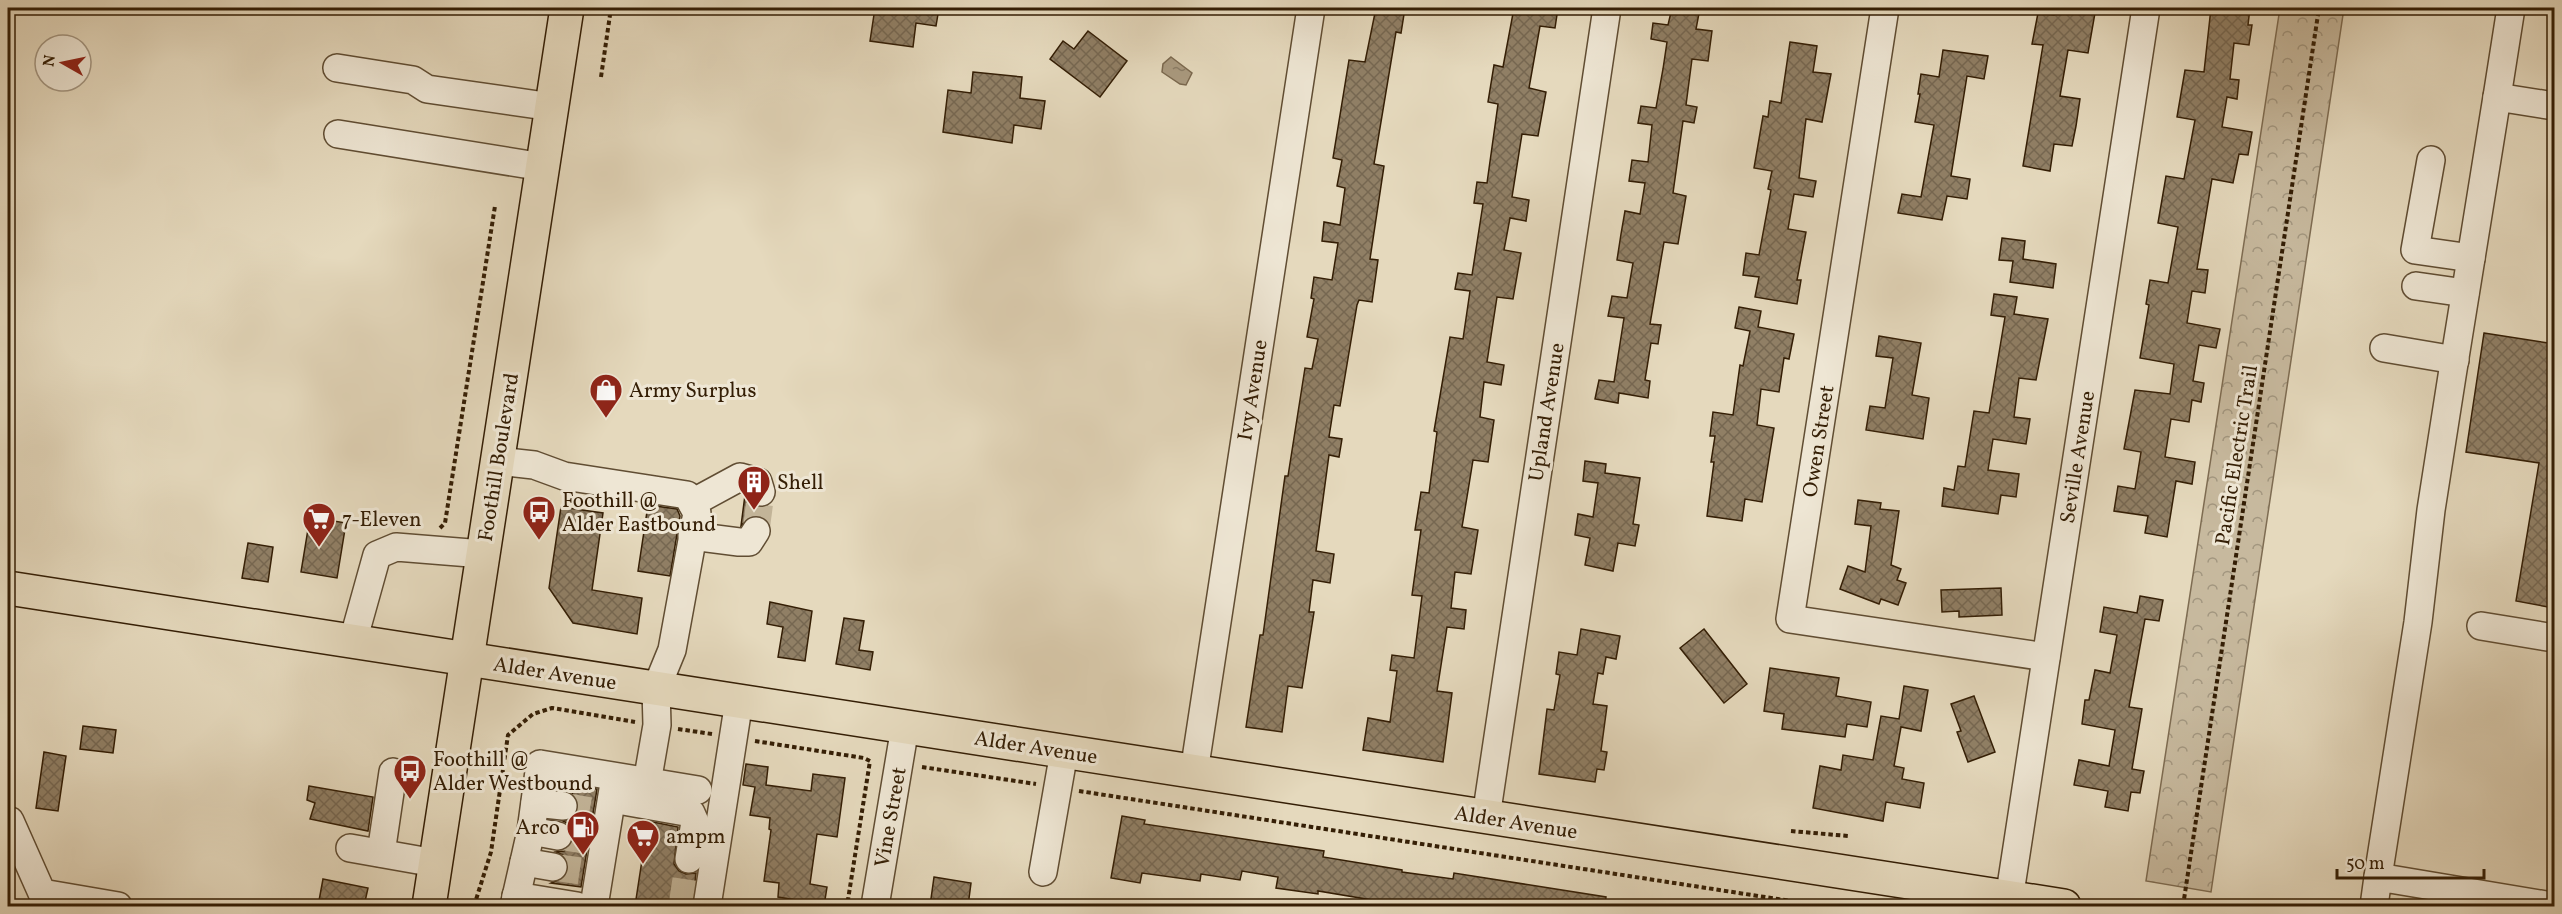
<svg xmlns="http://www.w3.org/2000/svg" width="2562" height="914" font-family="Vollkorn,serif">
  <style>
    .park { fill: url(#park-crowns); stroke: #7e6c52; stroke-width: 1.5 }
    .water { fill: url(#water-ripples); stroke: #7a684e; stroke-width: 1.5 }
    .building { fill: url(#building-cross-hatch); stroke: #341e05; stroke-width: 1.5 }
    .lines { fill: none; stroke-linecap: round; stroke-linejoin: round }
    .minor-tunnel { stroke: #c2b498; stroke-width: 27; stroke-dasharray: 27 14; stroke-linecap: butt }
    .minor-casing { stroke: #604d33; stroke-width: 30 }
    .major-casing { stroke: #341e05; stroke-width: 36 }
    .path { stroke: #341e05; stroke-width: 4; stroke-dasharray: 4.5 3; stroke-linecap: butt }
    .minor { stroke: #eee6d4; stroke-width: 27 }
    .major { stroke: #e5d9bd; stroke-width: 33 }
    .labels { text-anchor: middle; stroke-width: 6; stroke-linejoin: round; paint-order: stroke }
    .poi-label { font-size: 21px; fill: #341e05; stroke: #eee6d4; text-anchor: start }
    .street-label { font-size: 21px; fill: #341e05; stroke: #eee6d4 }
  </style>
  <defs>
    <pattern id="park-crowns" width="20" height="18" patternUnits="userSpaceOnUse" patternTransform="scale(1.5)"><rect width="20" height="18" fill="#c7b99e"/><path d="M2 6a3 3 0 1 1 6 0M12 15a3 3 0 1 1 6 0" fill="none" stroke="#a2967f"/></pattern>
    <pattern id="water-ripples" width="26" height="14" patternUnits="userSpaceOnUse" patternTransform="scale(1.5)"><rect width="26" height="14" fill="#a9997e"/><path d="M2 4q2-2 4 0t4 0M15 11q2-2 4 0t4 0" fill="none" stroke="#8a7c65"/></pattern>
    <pattern id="building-cross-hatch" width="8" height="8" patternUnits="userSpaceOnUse" patternTransform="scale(1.5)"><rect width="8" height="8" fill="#907f65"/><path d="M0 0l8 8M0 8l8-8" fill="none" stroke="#766751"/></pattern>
  </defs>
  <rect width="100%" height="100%" fill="#e5d9bd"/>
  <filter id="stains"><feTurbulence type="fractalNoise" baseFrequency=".00333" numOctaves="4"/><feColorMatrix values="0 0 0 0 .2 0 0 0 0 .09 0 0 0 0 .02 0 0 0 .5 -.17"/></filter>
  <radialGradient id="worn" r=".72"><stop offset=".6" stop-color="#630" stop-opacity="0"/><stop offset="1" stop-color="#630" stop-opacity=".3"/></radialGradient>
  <path class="park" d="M2280 8H2344L2211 892 2146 881Z"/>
  <path class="water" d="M1171 57 1192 73 1186 85 1180 84 1162 72 1163 64Z"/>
  <g class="building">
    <path d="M875 8H939L936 26 916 23 913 47 870 41Z"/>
    <path d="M1376 8H1405L1401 33 1396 32 1374 164 1384 166 1370 259 1378 260 1372 302 1359 300 1357 305 1340 406 1334 405 1329 437 1342 439 1339 457 1329 455 1316 551 1334 554 1330 583 1313 580 1309 612H1314L1302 688 1288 686 1282 732 1246 727 1260 635H1263L1285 476H1288L1305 368 1312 369 1318 339 1307 337 1314 299 1311 298 1314 277 1332 280 1338 243 1322 241 1324 222 1340 225 1345 188 1337 186 1342 160 1333 158 1349 60 1365 62Z"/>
    <path d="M1514 8H1558L1555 28 1540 26 1529 88 1546 92 1538 136 1522 134 1512 197 1529 200 1526 221 1510 218 1504 250 1521 253 1513 299 1497 297 1487 362 1504 365 1501 385 1484 382 1480 417 1494 420 1488 462 1473 460 1468 491 1462 527 1478 530 1471 574 1455 572 1451 608 1466 610 1464 629 1447 627 1437 691 1452 693 1443 762 1363 750 1368 718 1390 722 1397 671 1390 670 1392 655 1414 658 1422 596 1412 595 1421 530H1415L1421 492 1429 493 1437 432 1434 431 1450 337 1463 339 1470 291 1455 289 1458 273 1472 275 1483 204 1474 203 1477 182 1487 183 1498 104 1488 102 1494 65 1503 67Z"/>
    <path d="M1672 8H1700L1696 29 1712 31 1708 61 1692 59 1686 105 1697 107 1694 123 1683 121 1673 193 1686 196 1678 244 1664 242 1650 324 1661 325 1658 344 1651 343 1645 380 1650 381 1648 398 1619 393 1618 403 1595 399 1599 380 1614 382 1624 318 1608 316 1612 296 1627 298 1633 263 1617 260 1621 234 1625 211 1640 214 1645 183 1629 181 1632 160 1648 162 1652 125 1638 123 1641 106 1656 108 1663 69 1667 42 1651 39 1653 23 1668 25Z"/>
    <path d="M2056 8 2095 13 2088 53 2068 50 2060 96 2080 99 2076 126 2072 146 2054 144 2050 171 2023 166 2043 45 2032 44 2038 13 2054 15Z"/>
    <path d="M2211 8H2250L2248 25H2252L2249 45 2234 43 2230 79 2239 80 2237 99 2227 97 2222 127 2252 132 2248 155 2239 154 2233 183 2212 179 2197 269 2208 270 2205 293 2192 291 2187 323 2220 329 2216 348 2199 345 2193 381 2204 383 2201 402 2192 400 2189 422 2171 419 2165 457 2195 462 2192 484 2176 481 2167 537 2145 533 2148 516 2114 511 2118 486 2135 489 2141 452 2124 449 2135 390 2170 394 2174 364 2140 358 2149 305 2146 304 2150 280 2168 283 2178 227 2158 223 2166 176 2184 179 2195 120 2177 117 2185 70 2204 72Z"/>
    <path d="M1088 31 1127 61 1100 97 1050 59 1063 41 1074 49Z"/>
    <path d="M1790 42 1817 46 1813 72 1831 74 1822 122 1806 119 1799 178 1816 181 1813 197 1794 194 1788 229 1806 232 1797 280H1801L1797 304 1755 297 1759 277 1743 275 1746 253 1759 255 1771 190 1768 189 1772 171 1754 168 1763 116 1768 117 1770 101 1781 103Z"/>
    <path d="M1943 50 1988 56 1984 79 1967 76 1951 176 1970 179 1967 199 1947 196 1942 220 1898 213 1902 194 1921 197 1934 125 1915 122 1920 94H1918L1921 74 1939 77Z"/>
    <path d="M973 72 1022 77 1020 98 1045 101 1041 129 1014 125 1012 143 943 132 948 90 971 93Z"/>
    <path d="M2002 238 2025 241 2023 259 2056 264 2053 288 2010 282 2013 261 1999 260Z"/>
    <path d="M1994 294 2017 297 2014 314 2048 319 2036 380 2019 378 2014 417 2030 419 2026 444 1993 439 1988 470 2019 474 2016 497 2001 495 1998 514 1942 506 1944 488 1954 490 1958 466 1965 467 1974 411 1989 413 2005 317 1991 315Z"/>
    <path d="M1739 307 1761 311 1758 327 1794 334 1789 359 1784 358 1779 392 1761 389 1757 425 1774 428 1770 452 1762 502 1745 499 1742 521 1707 516 1714 462H1711L1715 436H1710L1713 412 1733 415 1740 365 1743 366 1750 331 1735 328Z"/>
    <path d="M2484 333 2554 344 2548 397 2554 398V608L2516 601 2539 463 2466 452Z"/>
    <path d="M1879 336 1921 343 1912 395 1929 398 1923 439 1866 430 1870 406 1885 408 1893 358 1876 356Z"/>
    <path d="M1585 461 1606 464 1605 473 1640 478 1633 524 1639 525 1635 546 1618 543 1613 571 1585 565 1590 538 1575 535 1578 514 1593 517 1598 483 1583 481Z"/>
    <path d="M745 495 751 504 758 507 767 506 765 518 757 515 749 517 741 526Z"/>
    <path d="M1858 500 1881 503 1880 509 1899 511 1891 565 1901 569 1897 580 1906 583 1898 605 1881 599 1879 604 1840 589 1848 566 1865 572 1871 526 1855 524Z"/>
    <path d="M648 505 677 509 680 516 670 576 638 571Z"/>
    <path d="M561 507 603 513 592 590 642 598 637 634 573 623 549 588Z"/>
    <path d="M310 517 346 523 337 578 301 572Z"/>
    <path d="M248 543 273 547 268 582 242 578Z"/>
    <path d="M2001 588 2002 615 1959 617V611L1942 612 1941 590Z"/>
    <path d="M2140 596 2163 600 2159 621 2145 619 2129 707 2142 709 2132 769 2144 771 2140 793 2131 792 2128 811 2105 807 2108 791 2074 785 2079 760 2109 766 2115 730 2082 724 2085 700H2089L2095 670 2110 673 2117 635 2100 632 2104 607 2137 613Z"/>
    <path d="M770 602 812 611 805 661 778 657 783 627 767 624Z"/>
    <path d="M844 618 864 621 859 650 873 652 870 670 836 664Z"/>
    <path d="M1581 629 1620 636 1616 659 1606 657 1603 674 1598 673 1593 704 1607 706 1601 751 1607 752 1604 770 1597 769 1595 782 1539 774 1547 709 1554 710 1560 675 1556 674 1559 652 1577 655Z"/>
    <path d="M1704 629 1747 684 1724 703 1680 648Z"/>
    <path d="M1770 668 1839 678 1836 696 1871 702 1867 727 1847 724 1845 737 1782 729 1784 714 1764 711Z"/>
    <path d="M1904 686 1928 690 1921 731 1901 727 1894 766 1904 768 1902 779 1924 783 1920 808 1886 802 1883 821 1813 808 1820 766 1841 770 1843 755 1873 760 1881 716 1899 719Z"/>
    <path d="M1974 696 1995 752 1968 762 1957 732 1961 731 1951 704Z"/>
    <path d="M83 726 116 730 113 753 80 749Z"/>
    <path d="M44 752 66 756 58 811 36 808Z"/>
    <path d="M746 764 768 767 766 785 811 791 813 774 845 778 837 837 817 834 810 884 827 887 824 906H802L803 901 778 897 779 883 764 881 771 830 769 829 770 818 750 815 755 787 743 785Z"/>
    <path d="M566 784 597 789 581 887 551 883 565 877 568 870V861L563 855 556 852 564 851 570 846 573 839V831L569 824 563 821 575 816 579 808 577 799 572 793 565 790Z"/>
    <path d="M309 786 373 797 368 831 310 819 315 803 307 800Z"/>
    <path d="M1122 816 1145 820 1144 824 1324 851 1323 857 1402 870V872L1453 879 1454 873 1606 897 1605 906H1408L1318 891V894L1276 888 1278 877 1242 871 1240 880 1201 874 1200 881 1142 873 1140 883 1111 878Z"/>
    <path d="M648 821 678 827 674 864 679 871 686 874 696 873 692 906H635Z"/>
    <path d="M934 877 971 883 968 906H930Z"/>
    <path d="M323 879 368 888 364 906H318Z"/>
  </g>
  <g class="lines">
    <g class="minor-tunnel">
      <path d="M756 531 761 492"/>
      <path d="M563 806 596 812"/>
      <path d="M558 836 591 841"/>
      <path d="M553 867 587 872"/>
      <path d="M682 906 689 859"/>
    </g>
    <g class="minor-casing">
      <g id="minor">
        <path d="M1885 8 1790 619 2046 657"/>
        <path d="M337 68 413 80 427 89 552 107"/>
        <path d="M2497 97 2511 8"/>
        <path d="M338 134 543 167"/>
        <path d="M2431 160 2415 250 2471 258"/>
        <path d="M2416 286 2465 293"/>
        <path d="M2384 348 2455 360"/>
        <path d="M497 461 534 465 564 476 687 495 697 513 672 650 656 689 657 725 647 783"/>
        <path d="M692 503 740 477 758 482 761 492"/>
        <path d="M692 536 739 542H749L756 531"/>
        <path d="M2481 626 2554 638"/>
        <path d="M353 641 377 555 396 547 483 554"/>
        <path d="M1194 772 1311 8"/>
        <path d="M612 799 691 813 695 822 689 859"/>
        <path d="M535 803 563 806"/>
        <path d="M1486 817 1607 8"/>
        <path d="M8 821H10L42 893 118 906"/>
        <path d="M531 831 558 836"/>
        <path d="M350 848 435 863"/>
        <path d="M381 853 393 772"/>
        <path d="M524 862 553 867"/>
        <path d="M1043 872 1064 752"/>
        <path d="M2378 877 2418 622 2431 510 2452 376 2497 97 2554 106"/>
        <path d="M516 896 577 906"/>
        <path d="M514 906 531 831 540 764 698 790"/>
        <path d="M594 906 615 777"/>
        <path d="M707 906 739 701"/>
        <path d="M875 906 905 727"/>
        <path d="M2008 906 2146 8"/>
        <path d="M2374 906 2378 877 2552 906"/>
      </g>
    </g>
    <g class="major-casing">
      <g id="major">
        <path d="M8 588 2064 906"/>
        <path d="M429 906 567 8"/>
      </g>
    </g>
    <g class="path">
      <path d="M601 77 611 8"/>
      <path d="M440 528 445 523 495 206"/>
      <path d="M678 729 712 734"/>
      <path d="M755 741 864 758 870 761 847 906"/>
      <path d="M922 767 1036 784"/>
      <path d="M1079 791 1823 906"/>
      <path d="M1791 831 1848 836"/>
      <path d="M474 906 491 852 508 735 533 714 552 708 635 722"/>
      <path d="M2183 906 2319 8"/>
    </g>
    <use href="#minor" class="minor"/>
    <use href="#major" class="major"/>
  </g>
  <defs>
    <g id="shop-pin" transform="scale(1.725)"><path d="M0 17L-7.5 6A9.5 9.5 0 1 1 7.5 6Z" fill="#8f2418" stroke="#eee6d4"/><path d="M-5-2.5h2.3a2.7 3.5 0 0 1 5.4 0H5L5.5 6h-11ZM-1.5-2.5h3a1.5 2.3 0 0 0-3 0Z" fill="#fff"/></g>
    <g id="building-pin" transform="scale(1.725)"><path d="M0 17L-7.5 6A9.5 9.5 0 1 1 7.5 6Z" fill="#8f2418" stroke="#eee6d4"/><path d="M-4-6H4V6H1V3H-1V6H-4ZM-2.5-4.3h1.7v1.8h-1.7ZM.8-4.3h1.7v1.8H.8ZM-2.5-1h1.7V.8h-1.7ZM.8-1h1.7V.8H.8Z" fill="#fff"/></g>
    <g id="bus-pin" transform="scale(1.725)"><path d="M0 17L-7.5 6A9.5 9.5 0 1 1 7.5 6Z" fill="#8f2418" stroke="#eee6d4"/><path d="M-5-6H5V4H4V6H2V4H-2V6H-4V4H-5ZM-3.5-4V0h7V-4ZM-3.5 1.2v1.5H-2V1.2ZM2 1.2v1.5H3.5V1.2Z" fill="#fff"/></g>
    <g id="supermarket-pin" transform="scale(1.725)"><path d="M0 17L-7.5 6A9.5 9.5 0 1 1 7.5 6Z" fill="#8f2418" stroke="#eee6d4"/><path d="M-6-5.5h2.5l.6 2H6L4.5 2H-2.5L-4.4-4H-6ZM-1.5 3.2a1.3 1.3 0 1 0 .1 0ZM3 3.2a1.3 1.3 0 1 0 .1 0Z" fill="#fff"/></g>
    <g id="fuel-pin" transform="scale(1.725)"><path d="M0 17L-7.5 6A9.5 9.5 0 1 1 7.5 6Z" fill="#8f2418" stroke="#eee6d4"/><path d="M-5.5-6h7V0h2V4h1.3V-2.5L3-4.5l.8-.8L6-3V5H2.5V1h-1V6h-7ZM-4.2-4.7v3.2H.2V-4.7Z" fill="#fff"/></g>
  </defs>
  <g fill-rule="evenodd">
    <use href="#shop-pin" x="606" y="390"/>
    <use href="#building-pin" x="754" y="482"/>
    <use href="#bus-pin" x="539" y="512"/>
    <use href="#supermarket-pin" x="319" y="519"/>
    <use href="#bus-pin" x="410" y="771"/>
    <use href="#fuel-pin" x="583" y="827"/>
    <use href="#supermarket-pin" x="643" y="836"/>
  </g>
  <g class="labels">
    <g class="poi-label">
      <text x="629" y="397">Army Surplus</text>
      <text x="777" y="489">Shell</text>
      <text x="562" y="507">Foothill @<tspan x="562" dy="24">Alder Eastbound</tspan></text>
      <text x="342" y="526">7-Eleven</text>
      <text x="433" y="766">Foothill @<tspan x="433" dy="24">Alder Westbound</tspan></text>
      <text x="560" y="834" text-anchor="end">Arco</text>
      <text x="666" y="843">ampm</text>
    </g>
    <g class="street-label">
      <text transform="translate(1252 390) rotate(-81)" y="7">Ivy Avenue</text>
      <text transform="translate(1546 412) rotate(-81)" y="7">Upland Avenue</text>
      <text transform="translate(1818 441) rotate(-81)" y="7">Owen Street</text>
      <text transform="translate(2236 455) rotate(-81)" y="7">Pacific Electric Trail</text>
      <text transform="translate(498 457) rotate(-81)" y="7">Foothill Boulevard</text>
      <text transform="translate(2077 457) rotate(-81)" y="7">Seville Avenue</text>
      <text transform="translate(555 673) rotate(9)" y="7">Alder Avenue</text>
      <text transform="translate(1036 747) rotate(9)" y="7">Alder Avenue</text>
      <text transform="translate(890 817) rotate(-80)" y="7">Vine Street</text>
      <text transform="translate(1516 822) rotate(9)" y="7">Alder Avenue</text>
    </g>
  </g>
  <rect width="2562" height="914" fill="none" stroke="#e5d9bd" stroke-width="30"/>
  <rect x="9" y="9" width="2544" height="896" fill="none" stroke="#341e05" stroke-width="3"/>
  <rect x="15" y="15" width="2532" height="884" fill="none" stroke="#341e05" stroke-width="1.5"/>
  <g transform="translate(63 63) rotate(279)"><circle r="28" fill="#eee6d4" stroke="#a49681" stroke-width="1.5"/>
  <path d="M0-4.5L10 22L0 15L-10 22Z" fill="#8f2418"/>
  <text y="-9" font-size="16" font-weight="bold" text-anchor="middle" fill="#341e05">N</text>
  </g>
  <path d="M2337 869v9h147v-9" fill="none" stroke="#341e05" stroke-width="3"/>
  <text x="2346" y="869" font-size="18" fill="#341e05" stroke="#eee6d4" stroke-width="4.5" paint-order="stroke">50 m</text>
  <rect width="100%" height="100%" filter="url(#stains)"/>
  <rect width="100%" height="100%" fill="url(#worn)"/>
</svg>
